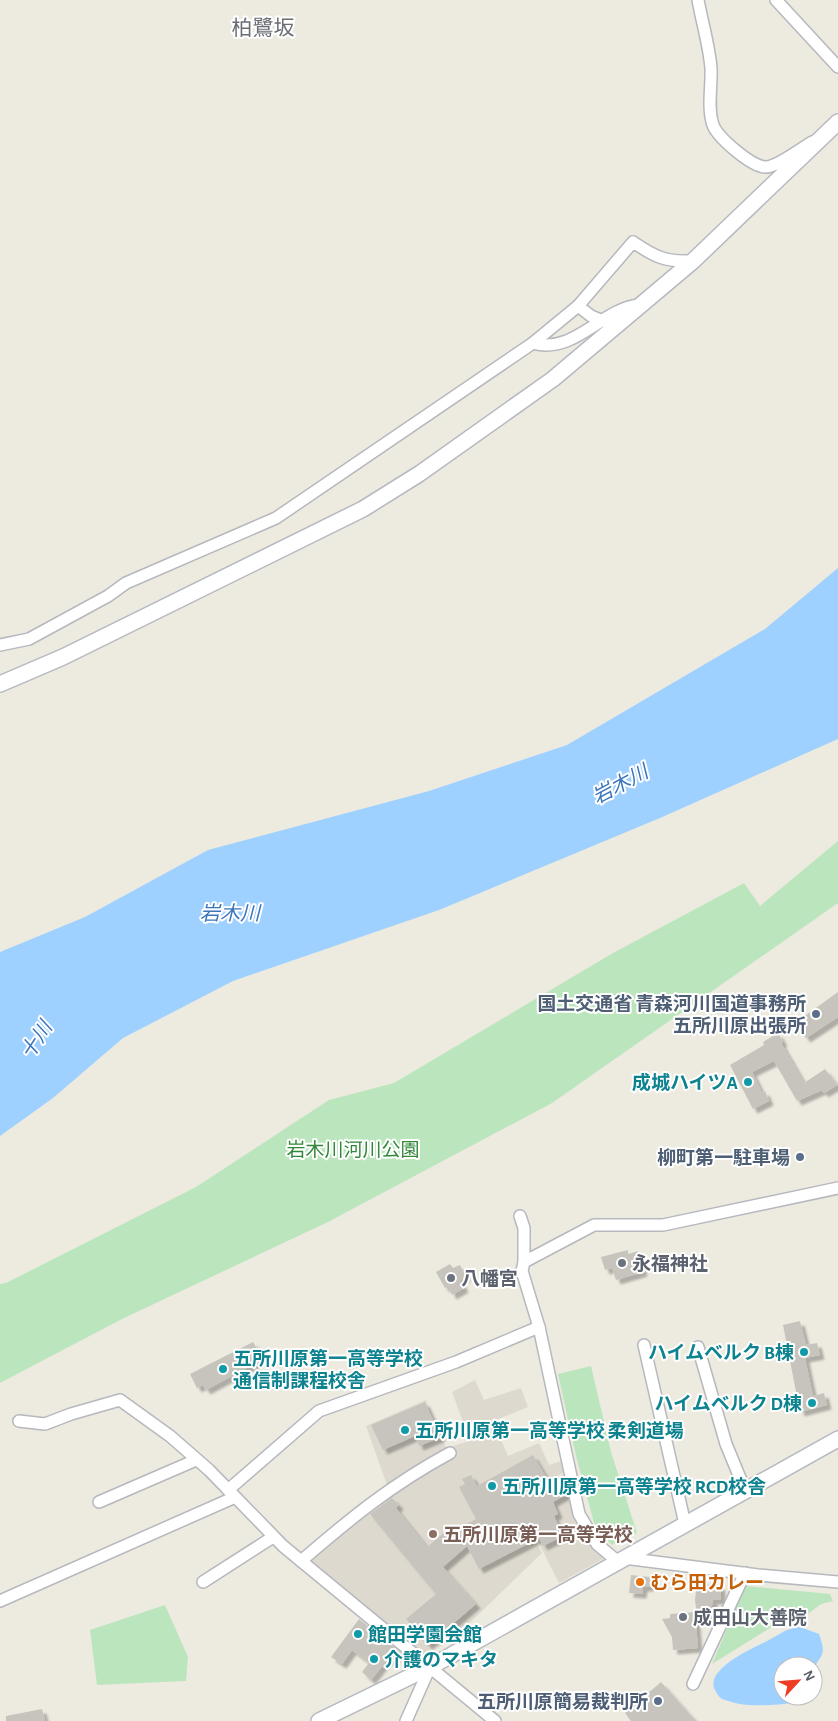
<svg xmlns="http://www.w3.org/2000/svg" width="838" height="1721" font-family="'Alegreya Sans','Noto Sans JP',sans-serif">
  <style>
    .education { fill: #ddd9cf }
    .green { fill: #bbe6bd }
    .water { fill: #9ed1ff }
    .building { fill: #c7c4bd; filter: url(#shadow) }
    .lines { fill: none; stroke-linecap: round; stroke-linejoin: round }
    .street-casing { stroke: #b6b8be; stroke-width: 14 }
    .secondary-casing { stroke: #b6b9c0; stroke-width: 18 }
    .street { stroke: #fff; stroke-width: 11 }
    .secondary { stroke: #fff; stroke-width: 15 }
    .service-dot { fill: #5c6f8a; stroke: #fff; stroke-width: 2 }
    .culture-dot { fill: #0f9aa8; stroke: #fff; stroke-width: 2 }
    .worship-dot { fill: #6b7280; stroke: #fff; stroke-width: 2 }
    .education-dot { fill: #8d6e63; stroke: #fff; stroke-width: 2 }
    .food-dot { fill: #e8710a; stroke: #fff; stroke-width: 2 }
    .labels { text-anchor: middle; stroke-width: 4; stroke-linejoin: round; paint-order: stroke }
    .service-label { font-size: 19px; font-weight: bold; fill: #4e5e75; stroke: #fff; text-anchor: end }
    .culture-label { font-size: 19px; font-weight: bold; fill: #0d838f; stroke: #fff; text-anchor: start }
    .park-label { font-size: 19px; fill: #32873a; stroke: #fff }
    .worship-label { font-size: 19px; font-weight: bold; fill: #5b616d; stroke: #fff; text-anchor: start }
    .education-label { font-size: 19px; font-weight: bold; fill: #785e54; stroke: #fff; text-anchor: start }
    .food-label { font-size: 19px; font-weight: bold; fill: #c56008; stroke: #fff; text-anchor: start }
    .water-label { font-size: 20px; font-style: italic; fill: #3b75bc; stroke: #fff }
    .quarter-label { font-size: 21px; fill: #6a6e74; stroke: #fff }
  </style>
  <defs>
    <filter id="shadow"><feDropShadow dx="4.5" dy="4.5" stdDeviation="1" flood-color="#0004"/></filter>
  </defs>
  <rect width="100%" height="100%" fill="#edeae0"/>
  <g class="education">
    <path d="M475 1380 484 1400 521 1388 528 1407 493 1421 508 1456 539 1443 549 1465 561 1461 563 1473 513 1498 542 1553 454 1638 426 1655 306 1559 392 1493 387 1485 366 1426 426 1400 446 1448 470 1441 452 1392Z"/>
    <path d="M564 1474 583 1532 603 1559 559 1583 516 1498Z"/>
  </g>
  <g class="green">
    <path d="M838 841V903L552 1103 328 1222 122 1319 0 1383V1284L6 1283 196 1187 329 1100 394 1083 613 953 744 883 760 906Z"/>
    <path d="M591 1366 611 1452 637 1533 612 1545 603 1536 594 1523 576 1456 558 1374Z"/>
    <path d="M745 1586 830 1594 833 1601 821 1604 804 1617 783 1620 712 1664Z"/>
    <path d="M165 1605 188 1657 186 1681 97 1685 90 1630Z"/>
  </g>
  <g class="water">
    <path d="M838 568V739L660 818 439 910 233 981 123 1038 53 1098 0 1136V952L85 917 208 850 429 791 567 745 765 629Z"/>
    <path d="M800 1627 819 1634C826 1654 823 1653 813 1669V1666H783V1696H792L794 1703C773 1705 746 1708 725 1700 720 1699 717 1694 715 1690 704 1670 751 1649 765 1642 778 1636 785 1628 800 1627Z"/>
  </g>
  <g class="building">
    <path d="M838 992V1017L806 1038 795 1023Z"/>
    <path d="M778 1033 783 1042 781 1043 804 1083 825 1069 837 1085 824 1093 822 1090 797 1101 774 1061 752 1072 762 1093 765 1091 769 1101 753 1109 730 1065 764 1045 763 1042Z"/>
    <path d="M628 1250V1254L638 1251 643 1272 616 1280 612 1268 605 1270 601 1257Z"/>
    <path d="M450 1264 453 1268 460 1265 466 1277 460 1280 464 1288 452 1295 448 1286 445 1288 436 1272Z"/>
    <path d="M800 1321 806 1345 817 1343 820 1355 805 1358 813 1396 824 1393 827 1405 800 1412 783 1325Z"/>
    <path d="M253 1342 260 1354 257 1356 258 1359 255 1361 256 1363 206 1390 203 1385 197 1388 190 1374Z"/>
    <path d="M425 1402 441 1437 419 1446 415 1436 383 1450 371 1425Z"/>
    <path d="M533 1455 549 1482 559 1477 567 1494 553 1502 558 1514 554 1516 563 1536 543 1546 539 1538 479 1569 467 1546 443 1567 476 1604 428 1645 406 1619 436 1594 370 1514 392 1498 399 1505 396 1508 427 1547 453 1525 456 1530 476 1519 459 1487 465 1484 462 1479 471 1475 477 1486Z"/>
    <path d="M631 1575 650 1577 649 1587H643L642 1594 629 1593Z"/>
    <path d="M697 1583 721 1586V1600H713V1605H711L712 1615 697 1616 695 1600Z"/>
    <path d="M695 1612 698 1648 673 1650 672 1637 662 1619 670 1618V1614Z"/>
    <path d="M359 1619 400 1652 391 1662 387 1660 371 1680 362 1672 369 1663 352 1650 342 1664 331 1657Z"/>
    <path d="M661 1682 685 1709 696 1721H631L625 1713Z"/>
    <path d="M42 1709 45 1721H6V1716Z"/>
  </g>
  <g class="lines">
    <g class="street-casing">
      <g id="street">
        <path d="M698 0C702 22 709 45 711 68 712 86 707 107 713 125 718 138 751 166 765 167 776 168 802 148 812 142"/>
        <path d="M776 0 838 67"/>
        <path d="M578 306 591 316 603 321"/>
        <path d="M533 343C574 355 601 309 639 305"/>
        <path d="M0 645 29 639 108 596 126 583 276 518 533 343 578 306 633 242C655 257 665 262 693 261"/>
        <path d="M520 1216 524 1228V1262"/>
        <path d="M644 1345 685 1524"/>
        <path d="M698 1347 726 1444 745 1490"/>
        <path d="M19 1421 45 1424 71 1414 120 1400 170 1436 209 1470 283 1546 495 1721"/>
        <path d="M228 1490 319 1411 456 1362 539 1327"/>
        <path d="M99 1502 196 1460"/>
        <path d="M624 1558 758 1575 838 1582"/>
        <path d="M301 1561C351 1518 391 1485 450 1453"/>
        <path d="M617 1561 597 1544 579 1514 539 1327 522 1271 524 1262 594 1225H663L838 1188"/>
        <path d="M203 1582 273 1537"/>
        <path d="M0 1601 233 1498"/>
        <path d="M693 1684 745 1573"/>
        <path d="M406 1721 430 1667"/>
      </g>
    </g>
    <g class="secondary-casing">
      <g id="secondary">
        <path d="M0 684 63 657 363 509 419 474 553 379 693 261 838 122"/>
        <path d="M319 1721 430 1667 838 1439"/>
      </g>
    </g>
    <use href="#street" class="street"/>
    <use href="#secondary" class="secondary"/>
  </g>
  <g class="service-dot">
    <circle cx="816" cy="1014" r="5"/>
    <circle cx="800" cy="1157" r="5"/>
    <circle cx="658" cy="1701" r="5"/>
  </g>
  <g class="culture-dot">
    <circle cx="748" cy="1082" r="5"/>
    <circle cx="804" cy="1352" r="5"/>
    <circle cx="223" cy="1369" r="5"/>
    <circle cx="812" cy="1403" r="5"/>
    <circle cx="405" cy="1430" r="5"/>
    <circle cx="492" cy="1486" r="5"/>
    <circle cx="358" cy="1634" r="5"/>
    <circle cx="374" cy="1659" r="5"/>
  </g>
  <g class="worship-dot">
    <circle cx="622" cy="1263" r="5"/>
    <circle cx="451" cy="1278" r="5"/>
    <circle cx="683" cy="1617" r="5"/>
  </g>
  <circle class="education-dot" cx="433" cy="1534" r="5"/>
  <circle class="food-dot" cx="640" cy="1582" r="5"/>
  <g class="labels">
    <g class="service-label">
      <text x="806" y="1010">国土交通省 青森河川国道事務所<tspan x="806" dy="22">五所川原出張所</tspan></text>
      <text x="790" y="1164">柳町第一駐車場</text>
      <text x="648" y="1708">五所川原簡易裁判所</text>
    </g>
    <g class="culture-label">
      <text x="738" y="1089" text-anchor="end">成城ハイツA</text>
      <text x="794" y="1359" text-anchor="end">ハイムベルク B棟</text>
      <text x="233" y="1365">五所川原第一高等学校<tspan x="233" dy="22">通信制課程校舎</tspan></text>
      <text x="802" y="1410" text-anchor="end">ハイムベルク D棟</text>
      <text x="415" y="1437">五所川原第一高等学校 柔剣道場</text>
      <text x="502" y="1493">五所川原第一高等学校 RCD校舎</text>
      <text x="368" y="1641">館田学園会館</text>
      <text x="384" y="1666">介護のマキタ</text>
    </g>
    <g class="park-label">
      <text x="353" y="1156">岩木川河川公園</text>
    </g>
    <g class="worship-label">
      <text x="632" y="1270">永福神社</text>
      <text x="461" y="1285">八幡宮</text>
      <text x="693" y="1624">成田山大善院</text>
    </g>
    <g class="education-label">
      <text x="443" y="1541">五所川原第一高等学校</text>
    </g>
    <g class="food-label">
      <text x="650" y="1589">むら田カレー</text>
    </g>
    <g class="water-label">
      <text transform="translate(620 784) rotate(-28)" y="7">岩木川</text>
      <text x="230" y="920">岩木川</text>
      <text transform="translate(36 1040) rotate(-57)" y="7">十川</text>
    </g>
    <g class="quarter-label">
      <text x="263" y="35">柏鷺坂</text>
    </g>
  </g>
  <g transform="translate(798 1681) rotate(64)"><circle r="24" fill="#ffffff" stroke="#bdbec0"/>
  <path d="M0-4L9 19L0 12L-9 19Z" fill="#ee3c25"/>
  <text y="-8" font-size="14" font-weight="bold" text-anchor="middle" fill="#595c62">N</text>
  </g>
</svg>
